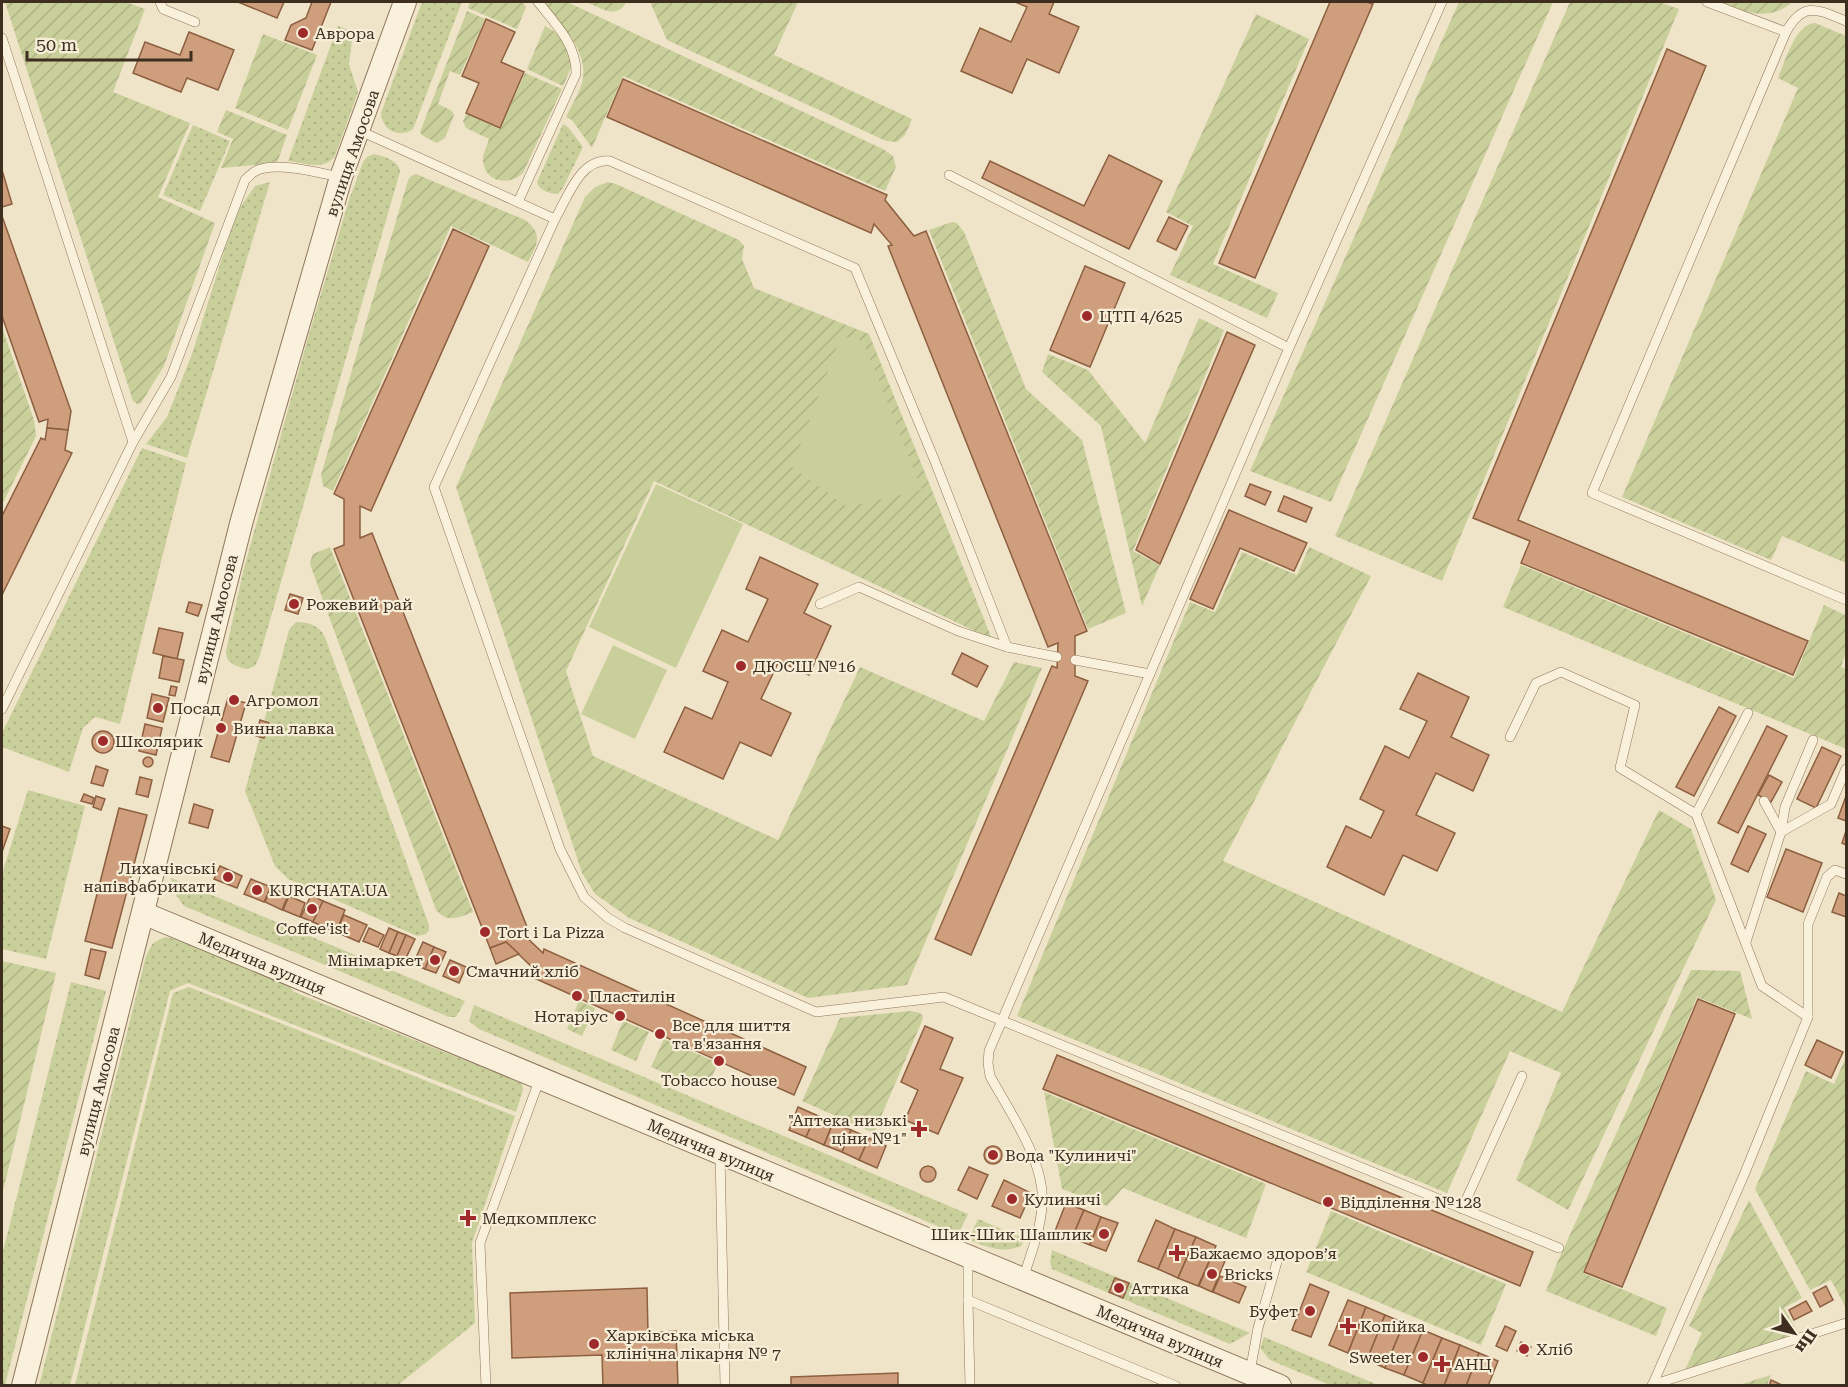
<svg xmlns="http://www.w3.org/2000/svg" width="1848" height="1387" font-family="'Roboto Serif',serif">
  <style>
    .grass { fill: url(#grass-dots) }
    .garden { fill: url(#garden-furrows) }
    .pitch { fill: #c9cf9b }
    .building { fill: #cf9f7d; stroke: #8d5f41; stroke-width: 1.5 }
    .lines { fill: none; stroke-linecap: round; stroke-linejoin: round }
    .service-casing { stroke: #8d765c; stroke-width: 10 }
    .tertiary-casing { stroke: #8d765c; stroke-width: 24 }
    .service { stroke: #faf1dc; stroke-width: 9 }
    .tertiary { stroke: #faf1dc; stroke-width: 22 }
    .poi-dot { fill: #9e2a2b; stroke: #f7eed8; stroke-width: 2 }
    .labels { text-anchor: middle; stroke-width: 4.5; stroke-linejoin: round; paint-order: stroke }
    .poi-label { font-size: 16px; fill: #3d2e20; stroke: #f7eed8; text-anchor: start }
    .street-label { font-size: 16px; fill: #3d2e20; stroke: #f7eed8 }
  </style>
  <defs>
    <pattern id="grass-dots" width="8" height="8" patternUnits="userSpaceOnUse" patternTransform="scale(1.5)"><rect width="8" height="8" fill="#c9cf9b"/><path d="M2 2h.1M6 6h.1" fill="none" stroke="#aeb285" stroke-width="1.8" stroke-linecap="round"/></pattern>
    <pattern id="garden-furrows" width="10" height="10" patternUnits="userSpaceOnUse" patternTransform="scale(1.5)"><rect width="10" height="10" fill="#c9cf9b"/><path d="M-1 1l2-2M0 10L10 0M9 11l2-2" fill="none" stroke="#aeb285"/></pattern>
  </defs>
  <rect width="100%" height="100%" fill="#f0e4c8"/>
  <g class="grass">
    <path d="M422 2H462L413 129C399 139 382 130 381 113Z"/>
    <path d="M338 26 353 32 349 64 358 92 335 156C325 171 304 163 288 161Z"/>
    <path d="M563 124 568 127 583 147 563 188 558 194C550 194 538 190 537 182Z"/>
    <path d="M193 125 230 141 200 211 163 195Z"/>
    <path d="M374 154C383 156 400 161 400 172L259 658 255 666 247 669C236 666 226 664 226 651L243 572 307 341 349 200 363 162 367 157Z"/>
    <path d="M270 182 187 458 146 444 167 417 192 354 225 248 239 209 255 186Z"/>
    <path d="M142 448 186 463 120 724 95 717 83 728 69 772 2 747V733Z"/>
    <path d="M296 622C308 622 319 625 325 637L429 925V930L426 934 417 936 288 879 275 866 245 791 289 630Z"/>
    <path d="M28 790 85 806 46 959 2 949V874Z"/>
    <path d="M171 878 465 1001 456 1017H449L184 906 176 895Z"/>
    <path d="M165 937 175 939 287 983 294 992 517 1081 522 1084 523 1090 516 1112 188 983 170 991 70 1385 39 1386 146 956 153 943Z"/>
    <path d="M71 982 106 991 5 1385H2V1255Z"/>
    <path d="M189 987 515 1116 472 1243 475 1323 398 1385H75L173 993Z"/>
    <path d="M474 1005 968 1214 958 1235 479 1029 469 1021Z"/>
    <path d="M978 1219 1025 1239 1021 1246C1001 1254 988 1247 969 1240Z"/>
    <path d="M1052 1250 1250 1333 1230 1344 1052 1269 1050 1263Z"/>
    <path d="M1264 1337 1378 1385H1330L1270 1360 1260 1348Z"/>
  </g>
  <g class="garden">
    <path d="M5 2H126L145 9 113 92 190 123 158 197 215 223 164 366 141 403 137 404 133 401Z"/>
    <path d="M470 2H523L526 7 517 29 468 8Z"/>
    <path d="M542 2H567L883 149 893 156 896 167 885 191 623 76 592 148 572 120 566 117C571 106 581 91 583 78 587 48 560 24 542 2Z"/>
    <path d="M586 2H626C616 20 601 8 586 2Z"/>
    <path d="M650 2H798L774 55 912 119 905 135 897 142 886 141 667 40Z"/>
    <path d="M1459 2H1553L1331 502 1250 471Z"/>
    <path d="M1570 2H1659L1679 9 1442 581 1335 536Z"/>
    <path d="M1716 2H1792C1770 23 1741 11 1716 2Z"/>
    <path d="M467 11 485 19 460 75 450 71 438 104 452 111 454 115 445 138 437 143 423 136 420 132Z"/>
    <path d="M1256 14 1309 39 1213 264 1278 293 1267 318 1170 275 1193 226 1166 212Z"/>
    <path d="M1815 23 1846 36V563L1782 536 1771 560 1622 497 1798 88 1778 78C1785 62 1795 24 1815 23Z"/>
    <path d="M545 26C562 33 566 47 573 63L563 86 527 69Z"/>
    <path d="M263 34 317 55 288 130 235 108Z"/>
    <path d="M525 73 562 89 523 173C510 186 486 183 483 162 482 154 487 147 489 139L466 128 463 121 466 114 500 129Z"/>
    <path d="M226 110 287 135 277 163 221 168 233 139 217 132Z"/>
    <path d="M416 174 525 220C544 234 537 244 528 262L451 226 333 491 323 486 321 475 408 180 411 176Z"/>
    <path d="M608 182 616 184 739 240 744 246 742 259 754 288 869 334 992 639 654 481 566 671 593 756 778 840 860 667 984 721 1014 662 1042 668 907 985 808 998 629 918 595 894 582 873 456 487 585 197 595 187Z"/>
    <path d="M952 222 957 223 964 232 1026 389 1082 440 1126 613 1088 629 929 230Z"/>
    <path d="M1199 318 1224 330 1133 551 1160 565 1142 606 1101 426 1042 372 1048 354 1088 370 1145 443Z"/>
    <path d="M2 327 34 420 36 436 2 505Z"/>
    <path d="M330 547 473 912C459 917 448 924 436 910L311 567 310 562 313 554Z"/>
    <path d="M1309 547 1371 576 1223 861 1562 1012 1659 810 1691 829 1716 900 1568 1210 1516 1180 1561 1073 1510 1051 1447 1193 1017 1016 1190 602 1215 612 1242 552 1297 575Z"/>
    <path d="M1521 565 1794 678 1824 605 1845 615 1846 613V652L1841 667 1846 669V749L1503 607Z"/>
    <path d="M2 961 56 973 2 1195Z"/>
    <path d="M1691 970 1740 971 1752 1019 1697 997 1583 1273 1667 1308 1656 1336 1546 1291 1557 1263Z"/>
    <path d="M579 1001 595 1008 582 1036 567 1029Z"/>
    <path d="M910 1011 920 1013 923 1016 922 1021 874 1133 802 1101 840 1018Z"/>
    <path d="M623 1021 649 1032 636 1061 611 1050Z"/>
    <path d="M664 1039 718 1063 709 1084 699 1088 651 1067Z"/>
    <path d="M1846 1057V1308L1831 1280 1810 1290 1755 1189 1806 1071 1834 1084Z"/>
    <path d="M1044 1092 1266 1184 1246 1238 1123 1188 1107 1206 1062 1189Z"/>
    <path d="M1749 1200 1802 1298 1784 1308 1799 1334 1684 1372 1702 1333 1689 1326Z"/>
    <path d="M1331 1211 1506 1284 1481 1345 1306 1272Z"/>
    <path d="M1771 1375 1767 1385H1739Z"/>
  </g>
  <g class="pitch">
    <path d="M841 336 863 341 922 490 847 507 792 467Z"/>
    <path d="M656 484 743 524 676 668 589 627Z"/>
    <path d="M613 645 667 670 635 739 581 714Z"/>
  </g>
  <g class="building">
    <path d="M238 2H284L277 18Z"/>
    <path d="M312 2H331L312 50 285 40 291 25 306 18Z"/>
    <path d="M1015 2H1054L1049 14 1079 27 1059 73 1027 59 1012 93 961 71 980 28 1011 42 1027 7Z"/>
    <path d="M1330 2H1366L1373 4 1255 278 1219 263Z"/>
    <path d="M486 19 515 32 501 62 524 72 500 128 466 113 479 83 462 76Z"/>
    <path d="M189 32 234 50 218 90 187 78 181 92 133 73 145 42 180 55Z"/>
    <path d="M1667 49 1706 66 1518 520 1808 641 1793 675 1521 563 1530 541 1473 518Z"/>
    <path d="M623 79 887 195 885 200 914 236 926 231 1087 631 1075 636V676L1088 681 971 955 935 939 1052 666 1057 668 1058 643 1048 647 888 246 892 245 874 224 871 233 607 117Z"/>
    <path d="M1109 155 1162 181 1129 249 982 178 990 161 1084 206Z"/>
    <path d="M2 170 12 204 2 207Z"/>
    <path d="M2 216 71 411 68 430 47 428 48 419 39 422 2 316Z"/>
    <path d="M1169 217 1188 226 1176 250 1157 241Z"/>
    <path d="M453 229 489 246 371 511 360 506V538L372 533 529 932 524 935 543 953 544 949 806 1067 794 1095 532 977 535 970 506 942 490 948 334 549 344 545V499L334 494Z"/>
    <path d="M1085 266 1125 283 1090 367 1050 350Z"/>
    <path d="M1227 332 1255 345 1160 564 1136 550Z"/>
    <path d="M47 428 68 430 65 450 72 453 2 595V516L41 438 45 440Z"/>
    <path d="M1250 484 1271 492 1265 505 1245 496Z"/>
    <path d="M1284 496 1312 508 1306 522 1278 511Z"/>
    <path d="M1229 510 1307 543 1294 571 1240 548 1213 609 1190 599Z"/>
    <path d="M760 557 818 584 804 613 831 626 809 675 779 661 761 699 791 713 771 756 740 742 723 779 664 752 685 707 712 719 728 682 703 671 722 630 748 642 768 599 746 589Z"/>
    <path d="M290 594 303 598 298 614 285 610Z"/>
    <path d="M189 602 202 605 198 616 186 612Z"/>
    <path d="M159 628 183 633 177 659 153 653Z"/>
    <path d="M962 653 988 666 977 687 952 674Z"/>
    <path d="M163 656 184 660 179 682 159 678Z"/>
    <path d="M1418 673 1469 697 1451 737 1489 755 1473 791 1436 773 1416 815 1455 833 1437 871 1403 855 1384 895 1327 867 1346 826 1371 838 1384 811 1360 799 1385 746 1409 758 1427 721 1400 709Z"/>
    <path d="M171 686 177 687 175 696 169 695Z"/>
    <path d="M152 694 169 698 163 722 147 718Z"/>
    <path d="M228 698 246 703 229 762 211 757Z"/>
    <path d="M1719 707 1736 716 1694 796 1676 787Z"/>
    <path d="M260 720 269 723 264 738 256 736Z"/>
    <path d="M145 724 162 728 156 755 139 751Z"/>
    <path d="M1767 726 1787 736 1738 833 1718 823Z"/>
    <circle cx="103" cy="742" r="11"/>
    <path d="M1822 747 1841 756 1816 808 1797 799Z"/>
    <circle cx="148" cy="762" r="5"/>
    <path d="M96 766 108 770 103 786 91 783Z"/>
    <path d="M1769 775 1782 782 1771 802 1758 795Z"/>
    <path d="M140 777 152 780 148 797 136 794Z"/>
    <path d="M84 794 94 798 92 804 81 801Z"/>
    <path d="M96 796 105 799 101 810 93 807Z"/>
    <path d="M1846 796V821L1838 818Z"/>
    <path d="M194 804 213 810 208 828 189 823Z"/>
    <path d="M119 808 147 815 112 948 85 941Z"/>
    <path d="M2 826 10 829 2 852Z"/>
    <path d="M1748 826 1766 834 1748 872 1731 864Z"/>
    <path d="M1846 831V845L1842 843Z"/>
    <path d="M1786 849 1822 863 1803 912 1767 897Z"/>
    <path d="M220 866 242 876 237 888 214 879Z"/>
    <path d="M251 879 271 887 264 902 244 894Z"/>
    <path d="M271 888 288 895 282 910 265 902Z"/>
    <path d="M1839 893 1846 896V917L1832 912Z"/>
    <path d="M311 895 323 901 313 922 301 917Z"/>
    <path d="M289 896 305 903 300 917 283 910Z"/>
    <path d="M323 901 345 910 336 932 313 922Z"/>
    <path d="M344 915 367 925 359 942 336 932Z"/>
    <path d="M369 928 384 935 378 947 363 941Z"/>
    <path d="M389 928 398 932 389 953 380 949Z"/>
    <path d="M398 932 406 935 397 956 389 953Z"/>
    <path d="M406 935 415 939 405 960 397 956Z"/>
    <path d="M423 942 434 947 425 969 413 964Z"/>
    <path d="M506 942 519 954 496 964 490 948Z"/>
    <path d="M434 947 446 952 436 973 425 969Z"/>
    <path d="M91 949 106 952 99 979 85 975Z"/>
    <path d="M450 960 466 967 459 983 443 976Z"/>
    <path d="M1698 999 1735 1014 1622 1287 1584 1272Z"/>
    <path d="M925 1026 953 1038 940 1069 963 1078 938 1134 905 1120 918 1090 901 1082Z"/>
    <path d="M1817 1040 1843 1052 1831 1078 1805 1065Z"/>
    <path d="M1057 1055 1533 1252 1520 1286 1043 1089Z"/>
    <path d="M798 1107 816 1115 806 1137 789 1130Z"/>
    <path d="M816 1115 833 1123 824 1145 806 1137Z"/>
    <path d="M833 1123 851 1130 842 1152 824 1145Z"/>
    <path d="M851 1130 869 1138 859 1160 842 1152Z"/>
    <path d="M869 1138 886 1146 877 1168 859 1160Z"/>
    <circle cx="993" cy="1155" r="9"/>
    <circle cx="928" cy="1174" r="8"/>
    <path d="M969 1167 988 1175 977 1199 958 1190Z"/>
    <path d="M1004 1180 1031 1193 1020 1218 992 1206Z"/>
    <path d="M1066 1203 1084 1210 1072 1238 1055 1231Z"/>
    <path d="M1084 1210 1101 1217 1090 1245 1072 1238Z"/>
    <path d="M1101 1217 1118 1223 1106 1251 1090 1245Z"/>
    <path d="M1156 1220 1175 1229 1158 1269 1138 1261Z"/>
    <path d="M1175 1229 1196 1237 1178 1278 1158 1269Z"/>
    <path d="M1196 1237 1216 1246 1198 1286 1178 1278Z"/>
    <path d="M1212 1255 1225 1261 1212 1292 1199 1286Z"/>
    <path d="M1220 1276 1246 1287 1239 1303 1213 1292Z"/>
    <path d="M1115 1278 1129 1283 1123 1298 1109 1292Z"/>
    <path d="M1310 1284 1329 1292 1311 1337 1292 1330Z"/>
    <path d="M1826 1286 1833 1300 1820 1307 1813 1293Z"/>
    <path d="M647 1288 648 1333 676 1331 678 1386H603L602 1355 512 1358 510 1293Z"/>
    <path d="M1348 1300 1366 1307 1348 1353 1329 1345Z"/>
    <path d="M1806 1301 1812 1311 1794 1320 1789 1310Z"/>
    <path d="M1366 1307 1385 1315 1367 1360 1348 1353Z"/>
    <path d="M1385 1315 1404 1323 1385 1368 1367 1360Z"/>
    <path d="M1404 1323 1423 1330 1404 1375 1385 1368Z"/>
    <path d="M1505 1326 1516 1331 1507 1351 1496 1346Z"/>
    <path d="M1423 1330 1442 1338 1423 1383 1404 1375Z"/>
    <path d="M1442 1338 1460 1345 1444 1386H1429L1423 1383Z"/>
    <path d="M1521 1342 1531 1347 1527 1356 1517 1351Z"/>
    <path d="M1460 1345 1479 1353 1466 1386H1444Z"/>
    <path d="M1479 1353 1498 1361 1488 1386H1466Z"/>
    <path d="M898 1373V1386H791V1377Z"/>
    <path d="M1771 1380 1784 1386H1769Z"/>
  </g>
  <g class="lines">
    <g class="service-casing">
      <g id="service">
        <path d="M160 2 163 9 195 22"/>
        <path d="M1707 2 1786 32 1592 493 1846 600"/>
        <path d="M1786 32C1804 0 1818 10 1846 21"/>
        <path d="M2 38 133 442"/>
        <path d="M358 130 555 219 434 487 560 849 584 897 608 918 625 928 816 1012 944 997 1559 1248"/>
        <path d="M949 175 1289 348"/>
        <path d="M518 202 576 74C577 45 555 23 538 2"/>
        <path d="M555 219C568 197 580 158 610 161L855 268 936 464 1007 647 1057 657"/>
        <path d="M820 604 859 587 958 631 1007 647"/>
        <path d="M1075 660 1150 674"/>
        <path d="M2 709 133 442 171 377 245 180C251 174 256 169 265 168 286 164 319 173 341 177"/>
        <path d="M1510 737 1536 683 1561 672 1635 705 1620 768 1696 814 1762 986 1808 1017 1744 1175 1652 1386"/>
        <path d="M1764 801 1781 832 1831 804 1846 769"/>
        <path d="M1696 814 1748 713"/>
        <path d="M1746 942 1781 832 1785 807 1813 740"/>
        <path d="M1808 1017V924L1827 877 1835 870 1846 874"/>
        <path d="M720 1154 725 1386"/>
        <path d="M1462 1209 1522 1076"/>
        <path d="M968 1258V1300L1176 1386"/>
        <path d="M1023 1279C1030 1256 1040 1232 1042 1207 1047 1164 1010 1113 990 1076L988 1063 989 1051 1289 348 1442 2"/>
        <path d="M968 1300 970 1386"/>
        <path d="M1250 1372 1258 1328 1279 1255"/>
        <path d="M1652 1385 1846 1323"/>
        <path d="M486 1386 480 1243 540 1078"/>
      </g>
    </g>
    <g class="tertiary-casing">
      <g id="tertiary">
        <path d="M143 913 1280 1386"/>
        <path d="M23 1386 242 520 341 177 405 2"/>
      </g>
    </g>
    <use href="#service" class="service"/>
    <use href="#tertiary" class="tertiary"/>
  </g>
  <g class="poi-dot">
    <circle cx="303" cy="33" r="6"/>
    <circle cx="1087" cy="316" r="6"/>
    <circle cx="294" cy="604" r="6"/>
    <circle cx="741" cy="666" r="6"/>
    <circle cx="234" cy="700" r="6"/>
    <circle cx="158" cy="708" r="6"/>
    <circle cx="221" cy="728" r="6"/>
    <circle cx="103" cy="741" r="6"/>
    <circle cx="228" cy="877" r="6"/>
    <circle cx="257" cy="890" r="6"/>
    <circle cx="312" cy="909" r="6"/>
    <circle cx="485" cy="932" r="6"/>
    <circle cx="435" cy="960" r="6"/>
    <circle cx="454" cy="971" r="6"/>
    <circle cx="577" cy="996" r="6"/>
    <circle cx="620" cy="1016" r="6"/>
    <circle cx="660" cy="1034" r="6"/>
    <circle cx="719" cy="1061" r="6"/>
    <path d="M916 1120h6v6h6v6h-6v6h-6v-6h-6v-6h6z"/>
    <circle cx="993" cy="1155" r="6"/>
    <circle cx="1012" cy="1199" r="6"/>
    <circle cx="1328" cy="1202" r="6"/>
    <path d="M465 1209h6v6h6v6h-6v6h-6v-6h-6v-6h6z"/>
    <circle cx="1104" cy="1234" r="6"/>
    <path d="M1174 1244h6v6h6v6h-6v6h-6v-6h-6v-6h6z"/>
    <circle cx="1212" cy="1274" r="6"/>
    <circle cx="1119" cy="1288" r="6"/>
    <circle cx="1310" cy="1311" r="6"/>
    <path d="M1345 1317h6v6h6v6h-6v6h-6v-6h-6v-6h6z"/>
    <circle cx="594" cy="1344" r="6"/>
    <circle cx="1524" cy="1349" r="6"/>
    <circle cx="1423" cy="1357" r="6"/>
    <path d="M1439 1355h6v6h6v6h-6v6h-6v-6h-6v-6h6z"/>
  </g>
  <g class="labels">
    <g class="poi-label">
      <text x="315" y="39">Аврора</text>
      <text x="1099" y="322">ЦТП 4/625</text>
      <text x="306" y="610">Рожевий рай</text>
      <text x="753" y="672">ДЮСШ №16</text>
      <text x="246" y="706">Агромол</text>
      <text x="170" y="714">Посад</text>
      <text x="233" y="734">Винна лавка</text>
      <text x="115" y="747">Школярик</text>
      <text x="216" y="874" text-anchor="end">Лихачівські<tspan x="216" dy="18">напівфабрикати</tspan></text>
      <text x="269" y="896">KURCHATA.UA</text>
      <text x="312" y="934" text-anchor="middle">Coffee'ist</text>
      <text x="497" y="938">Tort i La Pizza</text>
      <text x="423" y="966" text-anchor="end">Мінімаркет</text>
      <text x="466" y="977">Смачний хліб</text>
      <text x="589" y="1002">Пластилін</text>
      <text x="608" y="1022" text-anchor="end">Нотаріус</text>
      <text x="672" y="1031">Все для шиття<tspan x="672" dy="18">та в'язання</tspan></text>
      <text x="719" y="1086" text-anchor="middle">Tobacco house</text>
      <text x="907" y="1126" text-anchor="end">"Аптека низькі<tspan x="907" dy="18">ціни №1"</tspan></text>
      <text x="1005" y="1161">Вода "Кулиничі"</text>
      <text x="1024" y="1205">Кулиничі</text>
      <text x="1340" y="1208">Відділення №128</text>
      <text x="482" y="1224">Медкомплекс</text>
      <text x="1092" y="1240" text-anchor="end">Шик-Шик Шашлик</text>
      <text x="1189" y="1259">Бажаємо здоровʼя</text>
      <text x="1224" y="1280">Bricks</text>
      <text x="1131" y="1294">Аттика</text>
      <text x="1298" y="1317" text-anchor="end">Буфет</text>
      <text x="1360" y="1332">Копійка</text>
      <text x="606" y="1341">Харківська міська<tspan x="606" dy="18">клінічна лікарня № 7</tspan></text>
      <text x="1536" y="1355">Хліб</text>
      <text x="1411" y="1363" text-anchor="end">Sweeter</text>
      <text x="1454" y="1370">АНЦ</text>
    </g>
    <g class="street-label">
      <text transform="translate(352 153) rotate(-71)" y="6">вулиця Амосова</text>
      <text transform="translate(216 619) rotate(-76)" y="6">вулиця Амосова</text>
      <text transform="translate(262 963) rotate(23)" y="6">Медична вулиця</text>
      <text transform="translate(98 1091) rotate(-76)" y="6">вулиця Амосова</text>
      <text transform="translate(711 1150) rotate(23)" y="6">Медична вулиця</text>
      <text transform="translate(1160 1336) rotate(23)" y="6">Медична вулиця</text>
    </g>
  </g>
  <rect width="1848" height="1387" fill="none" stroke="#3d2e20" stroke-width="6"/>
  <g transform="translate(1794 1333) rotate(124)" stroke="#f7eed8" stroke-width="4.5" paint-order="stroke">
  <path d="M0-4.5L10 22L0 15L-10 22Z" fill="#3d2e20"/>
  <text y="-9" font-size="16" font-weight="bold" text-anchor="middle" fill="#3d2e20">Пн</text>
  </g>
  <path d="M27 51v9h164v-9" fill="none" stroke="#3d2e20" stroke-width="3"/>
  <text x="36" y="51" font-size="18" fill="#3d2e20" stroke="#f7eed8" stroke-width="4.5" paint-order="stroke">50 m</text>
</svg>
